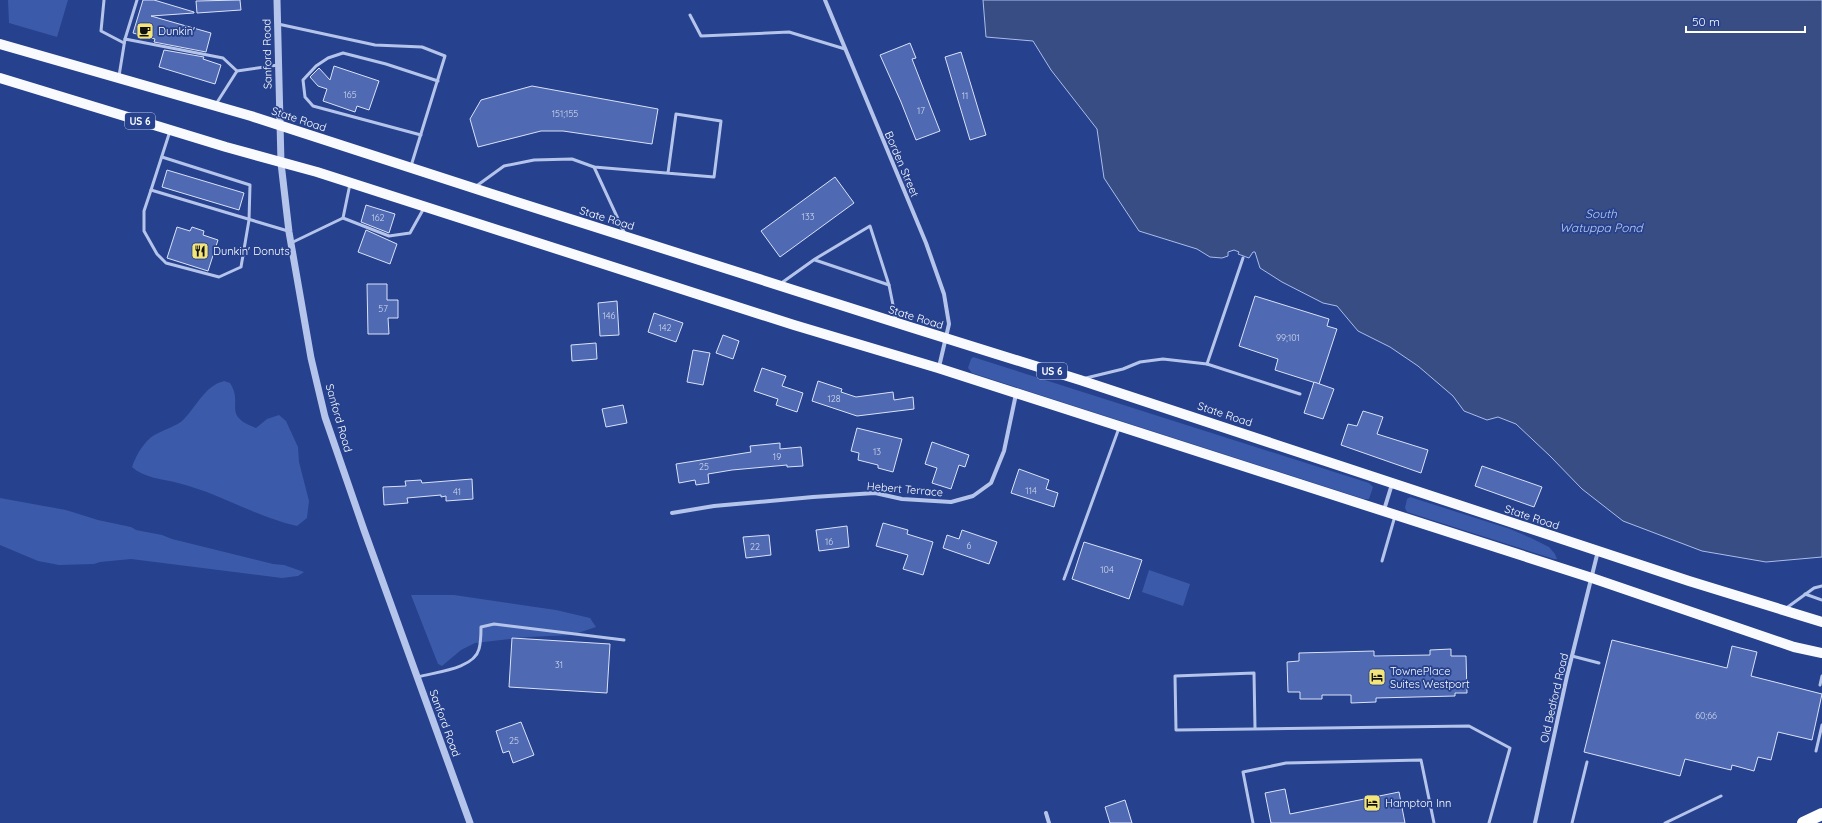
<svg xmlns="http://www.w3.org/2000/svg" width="1822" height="823" font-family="Quicksand,sans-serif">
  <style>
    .green { fill: #3b5aa9 }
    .water { fill: #394d85; stroke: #aabdeb }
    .building { fill: #4f6ab3; stroke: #dae2f8 }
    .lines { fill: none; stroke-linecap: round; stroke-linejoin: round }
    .service { stroke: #b5c4ea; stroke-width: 3 }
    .minor { stroke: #b5c4ea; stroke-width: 4 }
    .tertiary { stroke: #b5c4ea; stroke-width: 7 }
    .primary { stroke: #f9fafe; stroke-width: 10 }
    .motorway { stroke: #fff; stroke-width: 12 }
    .labels { text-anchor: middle; stroke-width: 3.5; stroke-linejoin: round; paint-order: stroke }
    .number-label { font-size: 9px; fill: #d3daec }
    .shield { fill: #26418d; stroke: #bec6dd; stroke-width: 1 }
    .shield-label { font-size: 10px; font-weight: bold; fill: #fff }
    .poi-label { font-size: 11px; fill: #fff; stroke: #26418d; text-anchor: start }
    .street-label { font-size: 11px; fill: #fff; stroke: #26418d }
    .water-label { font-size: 12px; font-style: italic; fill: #c1cff1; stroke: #26418d }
  </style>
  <rect width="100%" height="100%" fill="#26418d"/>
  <g class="green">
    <path d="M8 0H68L57 37 9 23Z"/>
    <path d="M973 357 1369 483 1373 487 1369 499H1364L972 373 968 368 971 359Z"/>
    <path d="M224 381 230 383C244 404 221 415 256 428L267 419 279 415 286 421 298 447 299 462 309 501 307 518 297 526C256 517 219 493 178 483 162 479 144 478 132 467 136 456 140 449 147 441 156 431 172 429 182 421 196 408 204 386 224 381Z"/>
    <path d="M1410 497 1510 529 1531 538 1549 547 1555 554 1557 559H1554L1407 512 1405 508 1407 499Z"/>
    <path d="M0 498 66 510 98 520 131 527 136 530 162 535 172 539 273 564 284 565 304 572 298 576 282 578 131 559 100 562 94 564 59 565 38 561 0 545Z"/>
    <path d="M1149 570 1190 584 1183 606 1142 592Z"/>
    <path d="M411 595H454L556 610 590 618 596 627 572 635 528 637 475 643 461 650 442 666 438 664Z"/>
  </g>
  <path class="water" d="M983 0H1822V557L1766 562 1702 551 1623 521 1582 489 1550 456 1516 424 1498 417 1487 420 1464 411 1453 396 1418 366 1390 347 1358 331 1337 306 1323 303 1282 282 1260 268 1255 252H1253L1249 258 1238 254 1239 252 1234 250 1228 252V256L1222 258 1210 257 1197 249 1139 231 1104 178 1097 129 1051 70 1033 41 986 37Z"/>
  <g class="building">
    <path d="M143 0H154L194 12V13L151 16 211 33 206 52 154 42 155 39 133 33Z"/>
    <path d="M240 0 241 10 197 13 196 1Z"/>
    <path d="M910 43 916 58 912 59 940 131 916 140 901 102 880 55Z"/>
    <path d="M164 50 204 57 203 59 221 65 215 84 159 67Z"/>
    <path d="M961 52 986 135 970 140 945 57Z"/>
    <path d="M334 66 379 81 369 110 357 106 355 112 323 101 327 89 318 86 310 77 319 68 330 80Z"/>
    <path d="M532 86 658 109 652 144 563 131H541L478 147 470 119 481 100Z"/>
    <path d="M167 170 244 193 239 210 162 187Z"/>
    <path d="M835 177 854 203 780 257 761 231Z"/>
    <path d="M366 205 395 214 389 233 361 222Z"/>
    <path d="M177 227 190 231 192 227 204 231 203 235 218 240 208 271 167 258Z"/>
    <path d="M366 230 397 244 390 264 358 252Z"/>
    <path d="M367 284H387V300H398V318H388L389 334H368Z"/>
    <path d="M1255 296 1329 319 1327 326 1337 329 1319 384 1275 370 1278 359 1239 346Z"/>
    <path d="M617 301 619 335 600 336 598 303Z"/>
    <path d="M654 313 683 323 676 342 648 332Z"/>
    <path d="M723 335 739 341 733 359 716 353Z"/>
    <path d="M596 343 597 359 572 361 571 345Z"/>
    <path d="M693 350 710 353 703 385 687 382Z"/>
    <path d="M762 368 786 376 782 386 803 393 797 412 776 405 778 399 754 391Z"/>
    <path d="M818 381 842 389 841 392 856 397 893 392 894 400 913 397 914 409 857 416 812 401Z"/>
    <path d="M1314 382 1334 389 1323 419 1304 413Z"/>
    <path d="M623 405 627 423 606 427 602 409Z"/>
    <path d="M1363 411 1383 417 1377 434 1428 450 1421 473 1341 445 1348 424 1357 426Z"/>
    <path d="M857 428 902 439 893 472 878 468V465L858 460 859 453 851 451Z"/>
    <path d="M932 442 969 455 965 467 959 465 951 489 932 483 937 468 925 464Z"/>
    <path d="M780 443V449L801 447 803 466 787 467V465L732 470 708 474 709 483 696 485 695 480 679 483 676 464 751 452 750 446Z"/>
    <path d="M1482 466 1542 487 1534 507 1475 486Z"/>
    <path d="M1019 469 1049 480 1046 489 1058 493 1054 507 1011 493Z"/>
    <path d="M472 479 473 499 446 501V496L441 497V495L407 498 408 503 384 505 383 487 406 486 405 481 421 480 422 483Z"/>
    <path d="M883 523 908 530 907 534 933 542 923 575 903 569 908 555 876 546Z"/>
    <path d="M847 526 849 547 819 551 816 530Z"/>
    <path d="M962 530 997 542 989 564 943 548 947 535 959 539Z"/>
    <path d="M769 535 771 555 746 558 743 537Z"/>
    <path d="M1084 542 1142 560 1129 599 1072 579Z"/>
    <path d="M512 638 610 644 607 693 509 687Z"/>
    <path d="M1612 640 1727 668 1732 646 1757 652 1751 676 1822 694 1812 740 1778 732 1771 760 1758 757 1754 771 1732 765 1731 770 1685 759 1680 776 1584 752Z"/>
    <path d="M1451 649V656H1466L1467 693H1455V696L1376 698V702L1351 703V695H1322V699H1300V692H1288L1287 662 1299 661V653L1374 651V656L1430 655V650Z"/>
    <path d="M521 722 534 755 513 763 509 751 503 753 496 731Z"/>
    <path d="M1285 789 1290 814 1399 792 1405 823H1271L1265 793Z"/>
    <path d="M1125 800 1132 823H1110L1105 807Z"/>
  </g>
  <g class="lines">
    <g class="service">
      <path d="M104 0 101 31 124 43"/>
      <path d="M690 15 701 36 789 32 845 49"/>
      <path d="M278 24 375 45 422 47 445 56 411 166"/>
      <path d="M125 39 137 0"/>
      <path d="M119 76 125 39 223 58 237 71"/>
      <path d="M216 104 237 71 278 65"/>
      <path d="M170 131 151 190 288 231"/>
      <path d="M421 135 313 106 305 97 303 80 316 66 328 58 343 53 386 64 438 81"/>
      <path d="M594 167 625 234"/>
      <path d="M350 184 343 218 389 236 410 233 424 208"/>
      <path d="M475 187 504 166 534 160 572 159 594 167 714 177 721 121 676 114 668 173"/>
      <path d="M151 190 144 211V231L157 254 166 263 219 277 241 267 249 220 250 185 162 157"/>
      <path d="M291 243 343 218"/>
      <path d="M815 260 889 285"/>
      <path d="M780 284 815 259 870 226 889 285 896 320"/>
      <path d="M1207 364 1243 258"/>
      <path d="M1086 378 1123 369 1140 362 1163 359 1207 364 1300 394"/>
      <path d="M1382 561 1395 516"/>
      <path d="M1064 579 1119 428"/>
      <path d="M1805 594 1822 600"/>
      <path d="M1785 609 1814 588 1822 586"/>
      <path d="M1572 656 1599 663"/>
      <path d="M418 677C435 672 474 669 479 649 481 642 481 634 481 627L494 624 624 640"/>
      <path d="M1820 685 1822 676"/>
      <path d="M1255 728 1254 673 1175 676 1176 730 1469 726 1510 748 1489 823"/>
      <path d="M1816 751 1822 725"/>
      <path d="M1253 823 1243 772 1286 763 1421 760 1434 823"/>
      <path d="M1572 823 1587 762"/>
      <path d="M1665 823 1721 796"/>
    </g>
    <g class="minor">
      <path d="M825 0 926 243 944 294 949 324 939 367"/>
      <path d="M1384 510 1392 484"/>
      <path d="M672 513 714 506 813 497 875 493 902 499 951 502 973 496 991 483 1004 451 1016 394"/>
      <path d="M1046 813 1049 823"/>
      <path d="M1535 823 1567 676 1598 551"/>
    </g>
    <path class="tertiary" d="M277 0 281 163 289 232 311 358 325 417 364 530 470 823"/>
    <g class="primary">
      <path d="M0 44 251 116 498 196 910 327 1080 380 1689 581 1822 622"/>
      <path d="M0 78 226 147 317 172 794 325 938 368 1592 578 1794 647 1822 653"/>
    </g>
    <path class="motorway" d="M1803 823 1822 814"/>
  </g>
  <defs>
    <g id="cafe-square" transform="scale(0.9)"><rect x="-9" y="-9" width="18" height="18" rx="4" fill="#f3e57a" stroke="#26418d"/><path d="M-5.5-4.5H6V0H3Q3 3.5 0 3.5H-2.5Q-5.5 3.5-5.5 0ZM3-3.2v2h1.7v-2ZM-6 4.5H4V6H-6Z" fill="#111"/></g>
    <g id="restaurant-square" transform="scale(0.9)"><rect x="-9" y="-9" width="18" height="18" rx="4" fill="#f3e57a" stroke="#26418d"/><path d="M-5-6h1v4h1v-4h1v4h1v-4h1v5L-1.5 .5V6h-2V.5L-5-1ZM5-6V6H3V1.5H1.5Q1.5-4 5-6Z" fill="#111"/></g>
    <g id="hotel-square" transform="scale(0.9)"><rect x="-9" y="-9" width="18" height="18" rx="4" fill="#f3e57a" stroke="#26418d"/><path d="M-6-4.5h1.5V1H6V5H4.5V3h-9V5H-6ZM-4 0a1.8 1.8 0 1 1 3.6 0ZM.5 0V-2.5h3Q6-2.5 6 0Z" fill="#111"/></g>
  </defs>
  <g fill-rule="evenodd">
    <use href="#cafe-square" x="145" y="31"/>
    <use href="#restaurant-square" x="200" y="251"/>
    <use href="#hotel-square" x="1377" y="677"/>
    <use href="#hotel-square" x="1372" y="803"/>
  </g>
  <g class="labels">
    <g class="number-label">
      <text x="350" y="98">165</text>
      <text x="965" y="99">11</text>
      <text x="921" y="114">17</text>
      <text x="565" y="117">151;155</text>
      <text x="808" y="220">133</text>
      <text x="378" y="221">162</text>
      <text x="383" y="312">57</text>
      <text x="609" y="319">146</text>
      <text x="665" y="331">142</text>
      <text x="1288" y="341">99;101</text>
      <text x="834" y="402">128</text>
      <text x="877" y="455">13</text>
      <text x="777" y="460">19</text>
      <text x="704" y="470">25</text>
      <text x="1031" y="494">114</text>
      <text x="457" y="495">41</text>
      <text x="829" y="545">16</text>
      <text x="969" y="549">6</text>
      <text x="755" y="550">22</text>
      <text x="1107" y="573">104</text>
      <text x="559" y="668">31</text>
      <text x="1706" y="719">60;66</text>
      <text x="514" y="744">25</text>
    </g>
    <g class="shield">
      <rect x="125" y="113" width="30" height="16" rx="3"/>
      <rect x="1037" y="363" width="30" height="16" rx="3"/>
    </g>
    <g class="shield-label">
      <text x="140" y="125">US 6</text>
      <text x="1052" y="375">US 6</text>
    </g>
    <g class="poi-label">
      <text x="158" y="35">Dunkin'</text>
      <text x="213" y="255">Dunkin' Donuts</text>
      <text x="1390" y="675">TownePlace<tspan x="1390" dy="13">Suites Westport</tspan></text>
      <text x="1385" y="807">Hampton Inn</text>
    </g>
    <g class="street-label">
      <text transform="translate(267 54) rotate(-91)" y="4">Sanford Road</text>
      <text transform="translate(299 119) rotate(18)" y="4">State Road</text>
      <text transform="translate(902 164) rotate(67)" y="4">Borden Street</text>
      <text transform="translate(607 218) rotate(17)" y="4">State Road</text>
      <text transform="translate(916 317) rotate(17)" y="4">State Road</text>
      <text transform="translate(1225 414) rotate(18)" y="4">State Road</text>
      <text transform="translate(339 418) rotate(74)" y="4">Sanford Road</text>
      <text transform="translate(905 489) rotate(5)" y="4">Hebert Terrace</text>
      <text transform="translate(1532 517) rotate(18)" y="4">State Road</text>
      <text transform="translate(1554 698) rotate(-77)" y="4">Old Bedford Road</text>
      <text transform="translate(445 723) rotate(70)" y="4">Sanford Road</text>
    </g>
    <g class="water-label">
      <text x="1601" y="218">South<tspan x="1601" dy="14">Watuppa Pond</tspan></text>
    </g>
  </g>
  <path d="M1686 26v6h119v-6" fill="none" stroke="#ffffff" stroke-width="2"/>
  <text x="1692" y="26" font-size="12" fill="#ffffff" stroke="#26418d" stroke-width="3" paint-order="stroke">50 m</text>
</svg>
